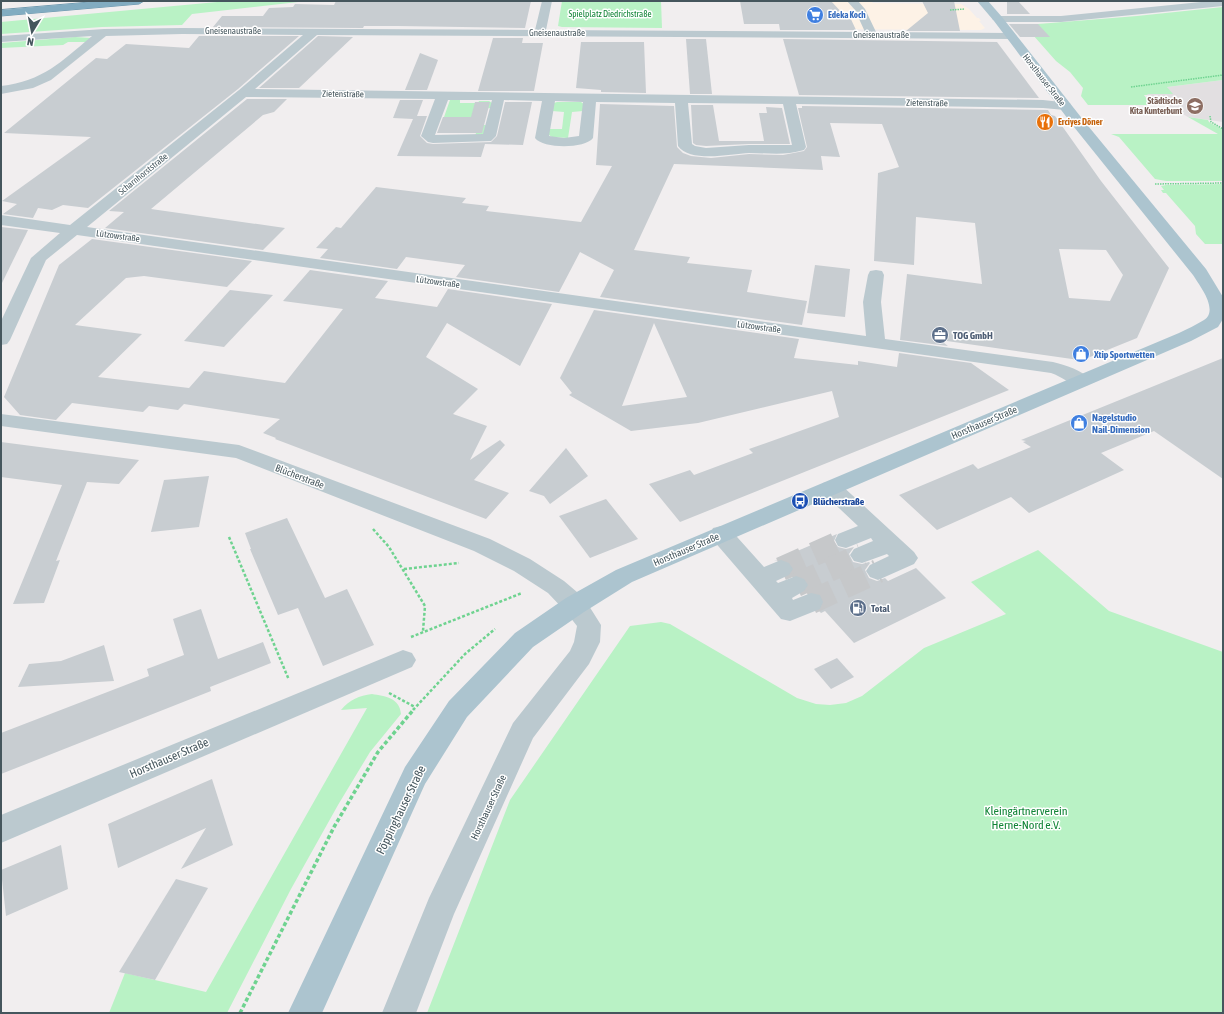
<svg xmlns="http://www.w3.org/2000/svg" width="1224" height="1014" font-family="'Asap Condensed',sans-serif">
  <style>
    .commercial { fill: #fdf2e6 }
    .education { fill: #e2dfe1 }
    .green { fill: #b9f2c5 }
    .building { fill: #c8cdd1; fill-rule: evenodd }
    .lines { fill: none; stroke-linecap: round; stroke-linejoin: round }
    .minor-tunnel { stroke: #c6c8ca; stroke-width: 24; stroke-dasharray: 24 12; stroke-linecap: butt }
    .highway-casing { stroke: #6d97ad; stroke-width: 1 }
    .path-far2 { stroke: #6fd390; stroke-width: 1.5; stroke-dasharray: 1.5 1; stroke-linecap: butt }
    .path-far1 { stroke: #6fd390; stroke-width: 2.5; stroke-dasharray: 3 2; stroke-linecap: butt }
    .path { stroke: #6fd390; stroke-width: 3.5; stroke-dasharray: 4 2.5; stroke-linecap: butt }
    .minor { fill: #bbc9cf; fill-rule: evenodd }
    .major { fill: #acc4cf; fill-rule: evenodd }
    .highway { fill: #82acc1; fill-rule: evenodd }
    .labels { text-anchor: middle; stroke-width: 3; stroke-linejoin: round; paint-order: stroke }
    .far-park-label { font-size: 9px; fill: #108436; stroke: #fff }
    .far-shop-label { font-size: 9px; font-weight: bold; fill: #366cbe; stroke: #fff; text-anchor: start }
    .far-street-label { font-size: 9px; fill: #45565d; stroke: #fff }
    .far-education-label { font-size: 9px; font-weight: bold; fill: #785e54; stroke: #fff; text-anchor: end }
    .far-food-label { font-size: 9px; font-weight: bold; fill: #c56008; stroke: #fff; text-anchor: start }
    .service-label { font-size: 10px; font-weight: bold; fill: #4e5e75; stroke: #fff; text-anchor: start }
    .shop-label { font-size: 10px; font-weight: bold; fill: #366cbe; stroke: #fff; text-anchor: start }
    .street-label { font-size: 10px; fill: #45565d; stroke: #fff }
    .transit-label { font-size: 10px; font-weight: bold; fill: #164399; stroke: #fff; text-anchor: start }
    .near-street-label { font-size: 12px; fill: #45565d; stroke: #fff }
    .near-park-label { font-size: 12px; fill: #108436; stroke: #fff }
  </style>
  <rect width="100%" height="100%" fill="#f1eeef"/>
  <path class="commercial" d="M741 1H871L873 3 961 4 969 9 977 18H979L981 21H979L985 28 981 30 791 29Z"/>
  <path class="education" d="M1223 80V122L1188 117 1146 94H1172L1167 87Z"/>
  <g class="green">
    <path d="M228 1H307L192 14 182 25 102 27 1 34V22Z"/>
    <path d="M562 1H661L662 28 562 27 558 26Z"/>
    <path d="M1223 7V80L1167 87 1173 94H1147L1148 95H1144L1150 103 1147 105H1088L1081 96 1083 88 1070 72 1056 61 1033 35 1026 25 1137 16Z"/>
    <path d="M75 37 91 38 86 42H68L63 45 1 48V43Z"/>
    <path d="M450 100H460V103H478L479 101H489L492 103 491 108 479 109 475 125H486L484 134 475 136 477 130 459 117H444Z"/>
    <path d="M557 102H581L585 105 583 111 572 112 568 138 552 137 549 135V129H562L564 112 552 111 554 103Z"/>
    <path d="M1188 117 1208 120 1209 122 1223 130V181H1166L1155 179 1119 137 1111 134H1218Z"/>
    <path d="M1223 184V244H1205L1196 234 1195 226 1166 193H1163L1161 190H1164L1161 186 1166 185Z"/>
    <path d="M1038 550 1109 611 1223 652V1013H427L510 800 630 626 661 622 670 624 797 698 816 704 830 705 846 703 862 696 924 648 1006 614 971 582Z"/>
    <path d="M372 694C385 696 400 698 401 714L370 752 338 805 291 889 227 1013H109L125 973 206 992 367 708 341 710C350 699 359 696 372 694Z"/>
  </g>
  <g class="building">
    <path d="M336 1H531L525 28 398 26H364L363 28 213 27 222 16H263L269 8 293 7 295 4 334 5Z"/>
    <path d="M740 1H831L844 15H849L856 30H780L779 24H744Z"/>
    <path d="M922 1H954L960 31H906L928 13Z"/>
    <path d="M1007 1H1018L1030 14H1007Z"/>
    <path d="M1009 24H1038L1050 37H1020Z"/>
    <path d="M199 36H299L238 89 88 208 63 205 52 210 38 208 33 218 3 214 17 204 2 201 91 137 4 133 96 58 107 59 126 44 189 48Z"/>
    <path d="M318 36 353 37 299 88H259Z"/>
    <path d="M493 38H523L522 43H543L534 91H478Z"/>
    <path d="M686 39H706L712 94H690Z"/>
    <path d="M783 39 997 42 1039 98 799 95Z"/>
    <path d="M581 42H644L646 93 601 92V90L576 88Z"/>
    <path d="M420 53 438 60 427 90H405Z"/>
    <path d="M247 99H287L274 112 263 115 151 209 285 228 263 250 105 228 124 212 109 211Z"/>
    <path d="M400 100H423L417 116H427L420 136 427 143 433 144 491 142 497 136 505 102H532L523 145 485 144 481 157 397 156 413 119 393 118Z"/>
    <path d="M475 102H490L482 133H437L443 117H471Z"/>
    <path d="M600 104 674 106 677 147 683 153 691 156 711 158 749 154 783 155 804 151 807 147 798 108H802V106L1048 110 1051 115 1055 116 1101 181 1169 268 1137 338 1085 359 1079 360 940 340 948 346 900 340 907 274 982 284 975 223 916 217 914 265 874 261 878 173 899 167 882 124 830 123 840 157 821 156 823 170 674 164 634 250 690 257 687 263 752 270 747 292 807 301 802 325 600 297 614 270 580 252 559 292 456 277 465 265 406 257 397 269 320 258 328 249 316 248 336 227 341 228 376 187 466 198 462 203 489 206 486 211 581 222 612 166 596 165ZM1059 249 1106 250 1123 275 1110 301 1069 298Z"/>
    <path d="M691 105H713L719 141H764L759 113H767L766 107 782 108 790 144H749L706 146 696 145 693 143Z"/>
    <path d="M1 227 28 230 1 285Z"/>
    <path d="M92 239 252 261 227 287 144 276 126 278 75 325 142 334 98 377 189 388 204 371 285 383 343 309 283 301 310 270 388 281 375 298 437 307 448 289 552 304 520 366 447 323 426 357 478 389 453 414 487 426 470 460 500 440 505 445 474 480 509 493 486 519 275 439 276 438 263 433 280 419 184 404 178 410 149 406 143 412 72 403 56 420 20 415 4 397 59 265Z"/>
    <path d="M815 265 850 269 845 317 807 313Z"/>
    <path d="M230 290 273 295 224 347 184 341Z"/>
    <path d="M594 310 799 339 794 358 858 365V361L897 367 899 353 971 363 1009 390 680 522 649 484 690 470 694 475 753 453 749 449 839 417 832 391 698 423 631 431 569 395 572 393 560 378ZM654 323 687 397 622 406Z"/>
    <path d="M1223 358V479L1154 431 1101 453 1124 470 1029 513 1011 497 937 530 899 495 973 464 978 469 1031 447 1023 442 1026 441 1021 440Z"/>
    <path d="M1 442 139 460 119 484 87 482 56 561 60 560 44 603 13 604 62 485 1 477Z"/>
    <path d="M566 448 588 476 550 504 544 496 529 491Z"/>
    <path d="M209 476 199 527 151 532 164 480Z"/>
    <path d="M606 499 638 539 590 558 559 516Z"/>
    <path d="M287 518 325 598 347 589 374 645 323 666 298 608 278 615 250 549H251L245 533Z"/>
    <path d="M837 534 834 541 838 547 846 549 854 547 849 554 853 562 862 564 869 562 870 563 865 570 869 578 877 581 885 578 888 581 916 568 946 598 854 643 825 611 821 613 819 611 824 603 821 594 811 592 803 593 809 586 805 578 797 575 788 577 794 570 790 562 782 559 774 561Z"/>
    <path d="M201 609 218 659 263 642 271 663 210 687 211 691 1 774V733L149 676 147 669 184 655 173 619Z"/>
    <path d="M104 645 114 681 18 687 29 664 61 661Z"/>
    <path d="M837 658 854 677 831 689 814 669Z"/>
    <path d="M212 779 233 845 181 869 206 828 118 868 108 824Z"/>
    <path d="M61 845 68 889 6 916 1 870Z"/>
    <path d="M176 879 208 888 155 980 119 972Z"/>
  </g>
  <g class="lines">
    <g class="minor-tunnel">
      <path d="M781 569 846 540"/>
      <path d="M796 585 862 555"/>
      <path d="M811 602 878 571"/>
    </g>
    <g class="highway-casing">
      <path id="highway" d="M102 1H144L139 4 1 16V10Z"/>
    </g>
    <g class="path-far2">
      <path d="M950 10 965 9"/>
      <path d="M1131 87 1223 75"/>
      <path d="M1210 116 1211 122 1223 129"/>
      <path d="M1155 184 1223 183"/>
    </g>
    <g class="path-far1">
      <path d="M373 529 389 547 425 606 423 631"/>
      <path d="M229 537 289 680"/>
      <path d="M404 569 459 563"/>
      <path d="M411 637 522 593"/>
      <path d="M389 693 415 707"/>
      <path d="M413 710 465 654 495 629"/>
    </g>
    <path class="path" d="M240 1013 334 827 378 752 414 709"/>
    <g class="minor">
      <path d="M542 1H552L546 30 865 32 855 10 847 1H858L865 9 876 32 1010 33 1014 34 1016 36 1014 38 1010 39 317 35 255 89 1043 100 1070 103 1071 106 1070 109 1065 110 1043 108 796 104 806 147 804 150C784 156 769 153 749 153 731 154 690 163 678 146L675 103 596 102 593 138C585 149 543 149 535 138L542 101 504 100 496 136 491 141 433 143 428 142 421 136 435 99 246 97 87 227 866 336 863 302 868 275 870 271 876 270 882 271 884 275 881 302 885 339 1053 362C1065 365 1083 370 1091 381L1088 385C1073 389 1064 377 1051 373L77 235 46 260 10 340 7 344 1 345V321L31 258 60 233 1 225V215L70 225 239 90 303 35 182 34 106 36 51 80 33 88 1 94V86C43 81 61 62 92 36L1 42V36L104 29 182 28 535 30ZM448 100H492L483 134 435 135ZM555 101 583 102 579 136 564 138 549 136ZM688 103 783 104 792 145H749L706 148 695 146 692 144Z"/>
      <path d="M1211 1H1223V6L1061 22H998L992 19 998 16H1061Z"/>
      <path d="M1 414 239 445 490 539 530 559 564 581 584 598 601 625 600 642 589 664 533 738 454 914 416 1013H382L429 898 513 723 570 651 574 642 577 626 566 612 548 593 514 571 474 551 236 458 1 426Z"/>
      <path d="M831 481 839 483 914 552 918 558 914 564 878 580 870 577 866 571 870 565 889 556 887 554 862 563 854 561 850 555 854 549 873 541 871 538 846 548 838 546 835 540 838 534 858 526 823 493 820 488 823 483Z"/>
      <path d="M721 526 729 528 764 567 781 560 789 563 793 569 789 575 776 581 778 583 796 576 804 579 808 585 804 591 792 598 793 600 811 593 820 595 823 602 820 609 790 621 781 619 713 540 710 534 713 528Z"/>
      <path d="M403 650 412 653 416 660 412 667 1 843V815Z"/>
    </g>
    <path class="major" d="M977 1H988L1002 17 1084 121 1206 269 1223 297V319L1218 327 1191 341 632 582 584 612 533 647 467 717 425 784 322 1013H288L405 767 449 701 515 633 566 598 616 570 1179 333C1187 329 1196 325 1204 320 1219 310 1200 286 1193 275L1074 127 994 21Z"/>
    <use href="#highway" class="highway"/>
  </g>
  <defs>
    <g id="supermarket-disc" transform="scale(0.9)"><circle r="9.5" fill="#3f7fe0" stroke="#fff"/><path d="M-6-5.5h2.5l.6 2H6L4.5 2H-2.5L-4.4-4H-6ZM-1.5 3.2a1.3 1.3 0 1 0 .1 0ZM3 3.2a1.3 1.3 0 1 0 .1 0Z" fill="#fff"/></g>
    <g id="school-disc" transform="scale(0.9)"><circle r="9.5" fill="#8d6e63" stroke="#fff"/><path d="M0-5L7-2L0 1L-7-2ZM-4 1L0 2.5L4 1V4Q0 6-4 4Z" fill="#fff"/></g>
    <g id="restaurant-disc" transform="scale(0.9)"><circle r="9.5" fill="#e8710a" stroke="#fff"/><path d="M-5-6h1v4h1v-4h1v4h1v-4h1v5L-1.5 .5V6h-2V.5L-5-1ZM5-6V6H3V1.5H1.5Q1.5-4 5-6Z" fill="#fff"/></g>
    <g id="office-disc" transform="scale(0.9)"><circle r="9.5" fill="#5c6f8a" stroke="#fff"/><path d="M-6-3h4V-5.5h4V-3h4V5H-6ZM-1-4.5V-3h2v-1.5ZM-6 0V1H6V0Z" fill="#fff"/></g>
    <g id="shop-disc" transform="scale(0.9)"><circle r="9.5" fill="#3f7fe0" stroke="#fff"/><path d="M-5-2.5h2.3a2.7 3.5 0 0 1 5.4 0H5L5.5 6h-11ZM-1.5-2.5h3a1.5 2.3 0 0 0-3 0Z" fill="#fff"/></g>
    <g id="bus-disc" transform="scale(0.9)"><circle r="9.5" fill="#1a4fb4" stroke="#fff"/><path d="M-5-6H5V4H4V6H2V4H-2V6H-4V4H-5ZM-3.5-4V0h7V-4ZM-3.5 1.2v1.5H-2V1.2ZM2 1.2v1.5H3.5V1.2Z" fill="#fff"/></g>
    <g id="fuel-disc" transform="scale(0.9)"><circle r="9.5" fill="#5c6f8a" stroke="#fff"/><path d="M-5.5-6h7V0h2V4h1.3V-2.5L3-4.5l.8-.8L6-3V5H2.5V1h-1V6h-7ZM-4.2-4.7v3.2H.2V-4.7Z" fill="#fff"/></g>
  </defs>
  <g fill-rule="evenodd">
    <use href="#supermarket-disc" x="815" y="15"/>
    <use href="#school-disc" x="1195" y="106"/>
    <use href="#restaurant-disc" x="1045" y="122"/>
    <use href="#office-disc" x="940" y="335"/>
    <use href="#shop-disc" x="1081" y="354"/>
    <use href="#shop-disc" x="1079" y="423"/>
    <use href="#bus-disc" x="800" y="501"/>
    <use href="#fuel-disc" x="858" y="608"/>
  </g>
  <g class="labels">
    <g class="far-park-label">
      <text x="610" y="17">Spielplatz Diedrichstraße</text>
    </g>
    <g class="far-shop-label">
      <text x="828" y="18">Edeka Koch</text>
    </g>
    <g class="far-street-label">
      <text x="233" y="34">Gneisenaustraße</text>
      <text x="557" y="36">Gneisenaustraße</text>
      <text x="881" y="38">Gneisenaustraße</text>
      <text transform="translate(1044 80) rotate(52)" y="3">Horsthauser Straße</text>
      <text transform="translate(343 94) rotate(1)" y="3">Zietenstraße</text>
      <text transform="translate(927 103) rotate(1)" y="3">Zietenstraße</text>
      <text transform="translate(143 174) rotate(-39)" y="3">Scharnhorststraße</text>
      <text transform="translate(118 236) rotate(8)" y="3">Lützowstraße</text>
      <text transform="translate(438 282) rotate(8)" y="3">Lützowstraße</text>
      <text transform="translate(759 327) rotate(8)" y="3">Lützowstraße</text>
    </g>
    <g class="far-education-label">
      <text x="1182" y="104">Städtische<tspan x="1182" dy="10">Kita Kunterbunt</tspan></text>
    </g>
    <g class="far-food-label">
      <text x="1058" y="125">Erciyes Döner</text>
    </g>
    <g class="service-label">
      <text x="953" y="339">TOG GmbH</text>
      <text x="871" y="612">Total</text>
    </g>
    <g class="shop-label">
      <text x="1094" y="358">Xtip Sportwetten</text>
      <text x="1092" y="421">Nagelstudio<tspan x="1092" dy="12">Nail-Dimension</tspan></text>
    </g>
    <g class="street-label">
      <text transform="translate(984 422) rotate(-23)" y="4">Horsthauser Straße</text>
      <text transform="translate(300 476) rotate(21)" y="4">Blücherstraße</text>
      <text transform="translate(686 549) rotate(-23)" y="4">Horsthauser Straße</text>
      <text transform="translate(488 807) rotate(-65)" y="4">Horsthauser Straße</text>
    </g>
    <g class="transit-label">
      <text x="813" y="505">Blücherstraße</text>
    </g>
    <g class="near-street-label">
      <text transform="translate(169 758) rotate(-23)" y="4">Horsthauser Straße</text>
      <text transform="translate(401 810) rotate(-64)" y="4">Pöppinghauser Straße</text>
    </g>
    <g class="near-park-label">
      <text x="1026" y="815">Kleingärtnerverein<tspan x="1026" dy="14">Herne-Nord e.V.</tspan></text>
    </g>
  </g>
  <rect width="1224" height="1014" fill="none" stroke="#45565d" stroke-width="4"/>
  <g transform="translate(32 32) rotate(190)" stroke="#ffffff" stroke-width="3" paint-order="stroke">
  <path d="M0-3L7 15L0 10L-7 15Z" fill="#45565d"/>
  <text y="-6" font-size="11" font-weight="bold" text-anchor="middle" fill="#45565d">N</text>
  </g>
</svg>
